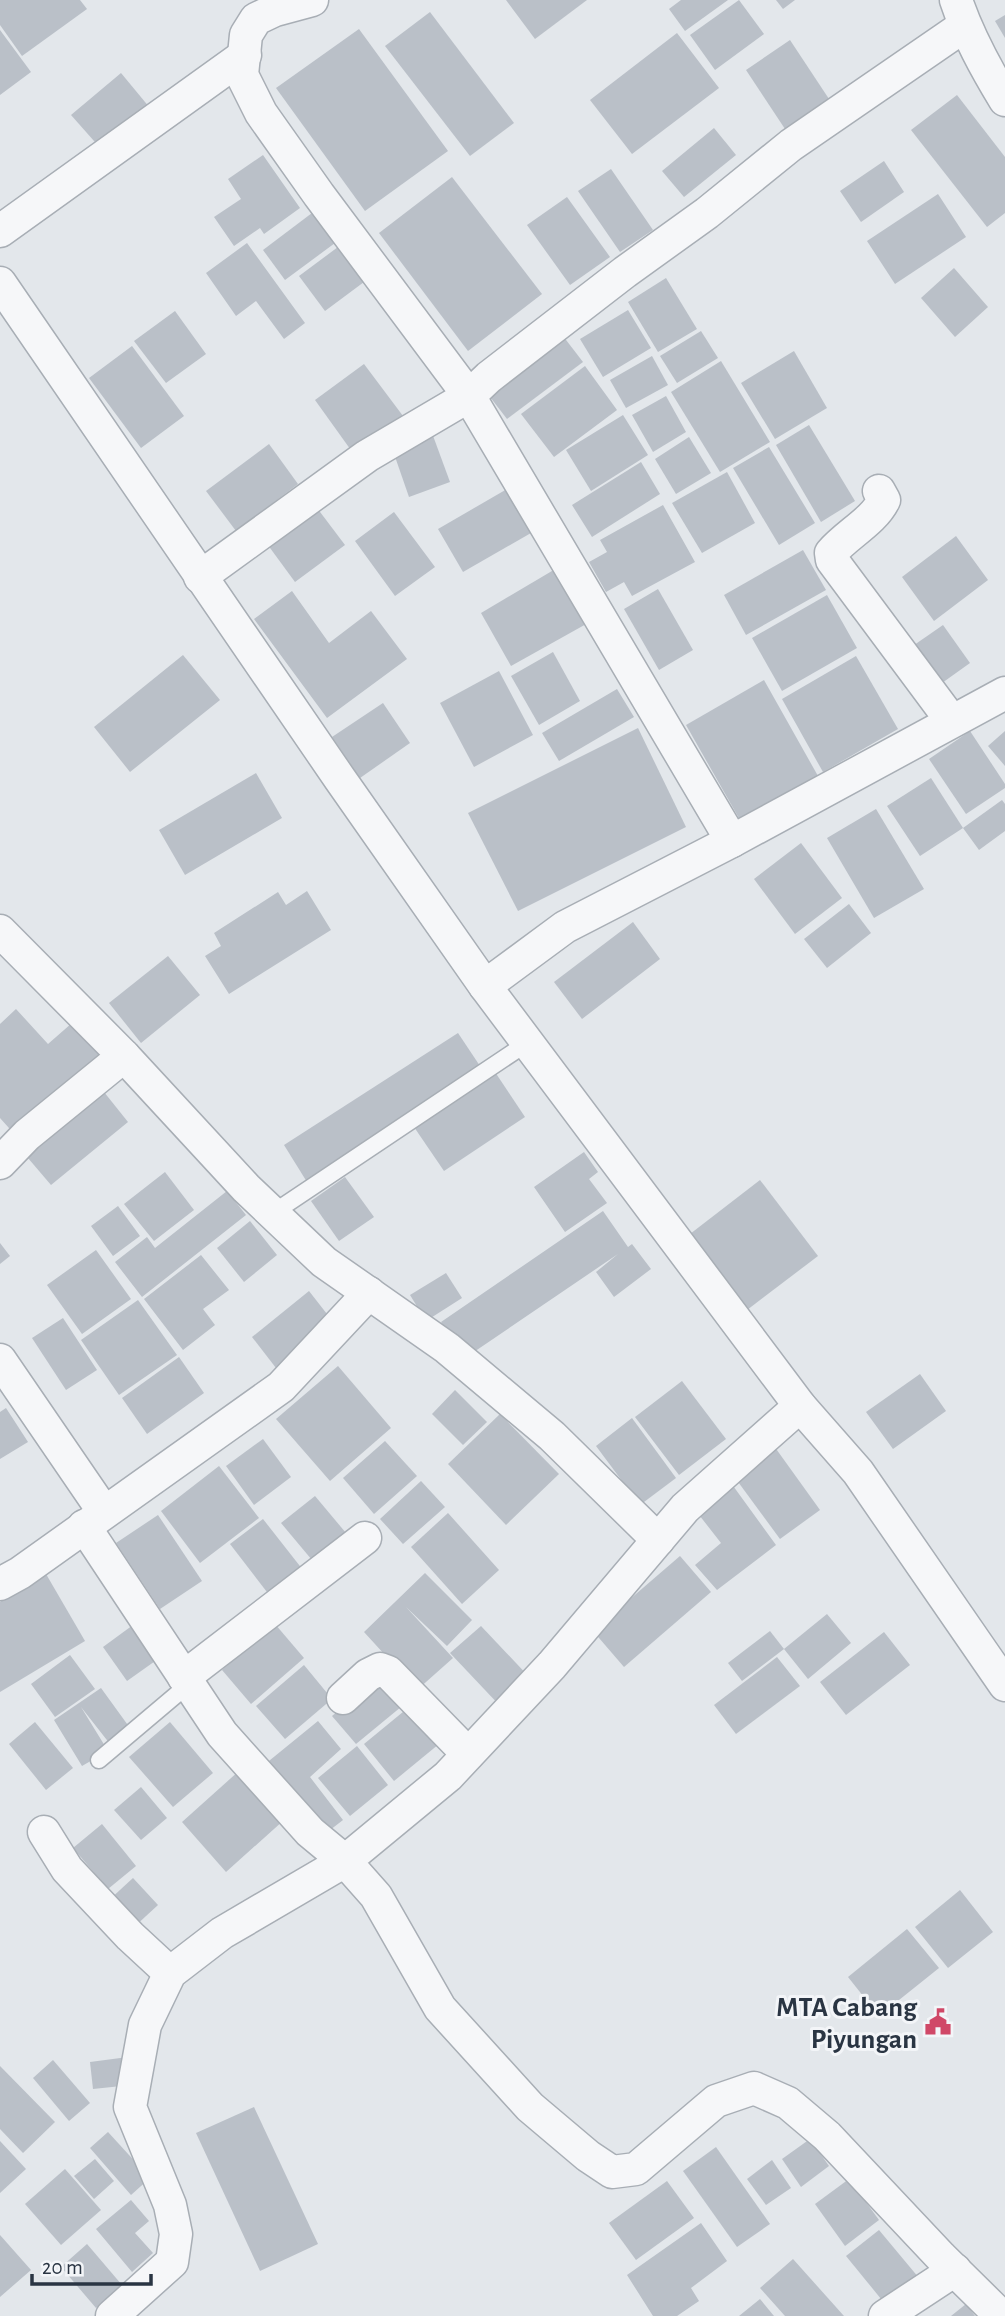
<svg xmlns="http://www.w3.org/2000/svg" width="1005" height="2316" font-family="'Alegreya Sans',sans-serif">
  <style>
    .building { fill: #bac0c8 }
    .lines { fill: none; stroke-linecap: round; stroke-linejoin: round }
    .lane-casing { stroke: #a8aeb5; stroke-width: 19 }
    .street-casing { stroke: #a8aeb5; stroke-width: 35 }
    .lane { stroke: #f6f7f9; stroke-width: 16 }
    .street { stroke: #f6f7f9; stroke-width: 32 }
    .labels { text-anchor: middle; stroke-width: 6; stroke-linejoin: round; paint-order: stroke }
    .poi-label { font-size: 28px; font-weight: bold; fill: #2a3543; stroke: #f3f5f8; text-anchor: end }
  </style>
  <rect width="100%" height="100%" fill="#e3e7eb"/>
  <g class="building">
    <path d="M0 0H80L87 9 22 56 0 25Z"/>
    <path d="M506 0H587L535 39Z"/>
    <path d="M681 0H728L685 31 669 9Z"/>
    <path d="M739 0 764 34 715 70 690 35Z"/>
    <path d="M776 0H795L783 9Z"/>
    <path d="M430 12 514 123 470 156 385 46Z"/>
    <path d="M1005 15V38L995 21Z"/>
    <path d="M359 29 448 151 365 211 276 88Z"/>
    <path d="M0 30 31 72 0 95Z"/>
    <path d="M677 33 719 88 632 154 590 100Z"/>
    <path d="M790 40 831 102 787 132 746 70Z"/>
    <path d="M121 73 150 108 102 150 71 115Z"/>
    <path d="M957 95 1005 157V213L987 227 911 130Z"/>
    <path d="M714 128 736 155 684 197 662 171Z"/>
    <path d="M263 155 300 208 264 234 260 228 234 246 214 217 241 199 228 179Z"/>
    <path d="M884 161 904 192 861 222 840 191Z"/>
    <path d="M611 169 653 230 620 252 578 191Z"/>
    <path d="M452 177 542 294 468 351 379 233Z"/>
    <path d="M938 194 966 237 895 284 867 241Z"/>
    <path d="M567 197 610 257 570 285 527 225Z"/>
    <path d="M312 213 335 243 285 280 263 250Z"/>
    <path d="M247 243 305 323 284 339 256 301 236 316 206 273Z"/>
    <path d="M342 244 368 279 325 311 299 276Z"/>
    <path d="M954 268 988 307 955 337 921 298Z"/>
    <path d="M666 278 697 329 658 352 628 302Z"/>
    <path d="M628 310 651 348 603 377 580 339Z"/>
    <path d="M175 311 206 354 166 383 134 341Z"/>
    <path d="M701 331 718 358 677 383 660 356Z"/>
    <path d="M563 336 583 362 507 419 487 393Z"/>
    <path d="M132 346 184 416 141 448 89 378Z"/>
    <path d="M794 351 827 408 775 439 741 383Z"/>
    <path d="M652 356 668 385 626 408 610 380Z"/>
    <path d="M721 361 770 442 720 472 671 392Z"/>
    <path d="M364 364 403 416 353 453 315 400Z"/>
    <path d="M585 366 617 410 554 457 521 414Z"/>
    <path d="M666 396 686 432 653 452 632 415Z"/>
    <path d="M623 415 648 455 591 491 566 450Z"/>
    <path d="M809 425 855 501 821 522 776 445Z"/>
    <path d="M432 433 450 482 409 497 392 448Z"/>
    <path d="M689 437 711 473 676 494 655 459Z"/>
    <path d="M269 444 298 484 236 531 206 491Z"/>
    <path d="M769 447 815 523 779 545 733 468Z"/>
    <path d="M641 462 660 494 592 537 572 505Z"/>
    <path d="M727 472 755 523 702 553 672 503Z"/>
    <path d="M507 489 531 533 463 572 438 529Z"/>
    <path d="M311 500 345 545 295 582 262 537Z"/>
    <path d="M663 505 695 562 632 596 624 582 606 592 589 562 607 552 600 540Z"/>
    <path d="M394 512 435 567 395 596 355 541Z"/>
    <path d="M956 536 988 580 934 621 902 577Z"/>
    <path d="M803 550 826 590 746 635 724 595Z"/>
    <path d="M557 568 588 623 511 666 481 613Z"/>
    <path d="M658 589 693 650 659 670 624 609Z"/>
    <path d="M292 591 329 643 371 611 407 659 327 718 254 619Z"/>
    <path d="M827 595 857 648 782 691 752 638Z"/>
    <path d="M943 625 970 663 935 688 907 650Z"/>
    <path d="M553 652 580 701 539 725 511 676Z"/>
    <path d="M183 655 220 700 130 772 94 727Z"/>
    <path d="M856 656 898 729 823 772 782 699Z"/>
    <path d="M499 671 533 735 474 767 440 703Z"/>
    <path d="M764 680 818 776 740 820 686 725Z"/>
    <path d="M617 689 634 717 559 761 542 733Z"/>
    <path d="M383 703 410 743 360 778 332 737Z"/>
    <path d="M638 728 686 827 518 911 468 813Z"/>
    <path d="M970 731 1005 784V788L966 814 929 759Z"/>
    <path d="M1005 731V766L988 746Z"/>
    <path d="M256 773 282 818 185 875 159 830Z"/>
    <path d="M931 778 963 828 920 856 887 806Z"/>
    <path d="M1002 800 1005 804V831L979 850 963 828Z"/>
    <path d="M876 809 924 889 874 918 827 838Z"/>
    <path d="M801 843 842 898 795 934 754 879Z"/>
    <path d="M307 891 331 930 229 994 205 956 221 946 214 933 278 892 286 905Z"/>
    <path d="M849 904 871 933 827 968 804 939Z"/>
    <path d="M633 922 660 959 582 1019 554 982Z"/>
    <path d="M168 956 200 995 141 1043 109 1003Z"/>
    <path d="M16 1009 48 1044 72 1023 104 1059 17 1137 0 1118V1024Z"/>
    <path d="M458 1033 482 1069 307 1182 284 1145Z"/>
    <path d="M495 1072 525 1117 444 1171 414 1127Z"/>
    <path d="M100 1087 128 1122 51 1185 22 1151Z"/>
    <path d="M584 1152 598 1172 589 1179 607 1203 565 1232 534 1187Z"/>
    <path d="M165 1172 194 1210 154 1241 124 1204Z"/>
    <path d="M345 1177 374 1217 339 1241 311 1201Z"/>
    <path d="M760 1180 818 1256 747 1310 690 1234Z"/>
    <path d="M227 1191 246 1215 142 1297 115 1262 147 1237 155 1248Z"/>
    <path d="M118 1206 140 1236 113 1256 91 1226Z"/>
    <path d="M603 1211 628 1247 632 1244 651 1269 614 1297 596 1272 618 1254 465 1358 441 1322Z"/>
    <path d="M250 1221 277 1255 244 1282 217 1248Z"/>
    <path d="M0 1243 10 1256 0 1264Z"/>
    <path d="M96 1250 131 1299 82 1334 47 1285Z"/>
    <path d="M201 1255 229 1290 203 1309 215 1325 183 1350 144 1299Z"/>
    <path d="M446 1273 462 1298 426 1321 410 1295Z"/>
    <path d="M309 1291 334 1323 276 1368 252 1337Z"/>
    <path d="M138 1300 177 1355 119 1395 81 1340Z"/>
    <path d="M63 1318 97 1370 66 1390 32 1338Z"/>
    <path d="M179 1357 204 1393 147 1434 122 1398Z"/>
    <path d="M338 1366 391 1428 330 1481 276 1419Z"/>
    <path d="M920 1374 946 1411 893 1449 866 1412Z"/>
    <path d="M682 1381 726 1439 679 1475 635 1417Z"/>
    <path d="M455 1390 487 1422 463 1445 432 1414Z"/>
    <path d="M6 1408 28 1442 0 1459V1412Z"/>
    <path d="M500 1414 559 1474 506 1525 448 1464Z"/>
    <path d="M632 1418 676 1478 640 1505 596 1446Z"/>
    <path d="M263 1439 291 1477 254 1505 226 1466Z"/>
    <path d="M385 1441 417 1476 374 1514 343 1478Z"/>
    <path d="M774 1446 820 1510 780 1539 733 1475Z"/>
    <path d="M219 1466 259 1518 200 1563 161 1511Z"/>
    <path d="M421 1481 445 1507 403 1544 380 1519Z"/>
    <path d="M731 1483 776 1545 717 1590 695 1565 721 1543 696 1511Z"/>
    <path d="M315 1496 346 1533 312 1560 281 1523Z"/>
    <path d="M448 1513 499 1570 462 1604 411 1547Z"/>
    <path d="M158 1515 202 1581 160 1609 116 1543Z"/>
    <path d="M263 1519 303 1570 270 1596 230 1544Z"/>
    <path d="M680 1556 711 1592 624 1667 593 1631Z"/>
    <path d="M425 1573 472 1620 447 1646 406 1607 453 1658 417 1690 364 1632Z"/>
    <path d="M46 1574 85 1641 0 1692V1602Z"/>
    <path d="M827 1614 851 1643 808 1679 784 1649Z"/>
    <path d="M275 1624 304 1658 251 1704 222 1670Z"/>
    <path d="M133 1625 158 1659 127 1681 103 1647Z"/>
    <path d="M481 1626 532 1680 502 1708 450 1653Z"/>
    <path d="M770 1631 784 1649 742 1681 728 1663Z"/>
    <path d="M884 1632 910 1665 846 1715 820 1682Z"/>
    <path d="M70 1655 95 1689 55 1717 31 1684Z"/>
    <path d="M777 1657 800 1686 736 1734 714 1705Z"/>
    <path d="M304 1665 332 1699 285 1739 256 1706Z"/>
    <path d="M384 1673 407 1702 356 1744 332 1716Z"/>
    <path d="M101 1688 130 1728 110 1744 81 1707 108 1751 82 1766 54 1720Z"/>
    <path d="M409 1707 439 1744 394 1781 364 1744Z"/>
    <path d="M318 1721 341 1749 310 1777 343 1820 321 1837 264 1765Z"/>
    <path d="M35 1722 73 1768 46 1790 9 1744Z"/>
    <path d="M170 1722 213 1773 173 1807 129 1757Z"/>
    <path d="M357 1746 388 1785 350 1816 318 1778Z"/>
    <path d="M240 1770 284 1820 226 1872 182 1822Z"/>
    <path d="M141 1787 167 1818 141 1840 114 1810Z"/>
    <path d="M102 1824 136 1866 108 1889 73 1848Z"/>
    <path d="M133 1878 158 1905 133 1928 108 1901Z"/>
    <path d="M960 1890 993 1932 948 1968 915 1927Z"/>
    <path d="M907 1929 939 1968 879 2016 848 1977Z"/>
    <path d="M128 2057 131 2085 93 2089 90 2062Z"/>
    <path d="M53 2060 90 2103 69 2121 33 2078Z"/>
    <path d="M0 2066 55 2122 23 2153 0 2129Z"/>
    <path d="M254 2107 318 2244 260 2271 196 2133Z"/>
    <path d="M108 2132 150 2178 131 2195 90 2148Z"/>
    <path d="M810 2139 829 2166 801 2187 782 2159Z"/>
    <path d="M0 2141 26 2169 0 2193Z"/>
    <path d="M716 2147 770 2224 737 2247 683 2171Z"/>
    <path d="M95 2159 114 2181 94 2199 74 2176Z"/>
    <path d="M772 2160 791 2188 766 2205 747 2179Z"/>
    <path d="M65 2169 101 2210 61 2245 25 2204Z"/>
    <path d="M849 2179 879 2220 845 2246 815 2204Z"/>
    <path d="M667 2181 694 2218 636 2260 609 2223Z"/>
    <path d="M131 2200 149 2221 135 2233 153 2253 132 2272 96 2229Z"/>
    <path d="M701 2223 727 2261 691 2288 699 2301 677 2316H653L627 2275Z"/>
    <path d="M879 2230 919 2278 886 2305 846 2256Z"/>
    <path d="M0 2235 31 2270 0 2297Z"/>
    <path d="M87 2244 122 2285 96 2308 61 2267Z"/>
    <path d="M793 2259 844 2316H785L760 2288Z"/>
    <path d="M760 2299 774 2316H739Z"/>
    <path d="M966 2304 975 2316H951Z"/>
  </g>
  <g class="lines">
    <g class="lane-casing">
      <g id="lane">
        <path d="M273 1213 527 1043"/>
        <path d="M99 1760 189 1684"/>
      </g>
    </g>
    <g class="street-casing">
      <g id="street">
        <path d="M312 0 275 10 256 19 246 35 242 75 261 113 319 195 469 396 732 841"/>
        <path d="M956 0C968 36 985 67 1005 100"/>
        <path d="M0 231 245 55"/>
        <path d="M0 283 340 779 485 986 800 1406 858 1472 1005 1685"/>
        <path d="M879 491 884 500C873 522 847 534 831 553L832 560 951 720"/>
        <path d="M200 577 367 456 469 396 489 377 625 272 707 213 791 145 964 26"/>
        <path d="M0 931 124 1056 246 1188 324 1262 447 1348 552 1436 658 1540"/>
        <path d="M485 986 565 927 732 841 1005 693"/>
        <path d="M0 1163 27 1135 124 1056"/>
        <path d="M0 1360 104 1512"/>
        <path d="M800 1406 685 1508 552 1665 448 1776 345 1861 376 1896 440 2008 530 2107 588 2156 612 2172 636 2169 716 2101 754 2088 788 2103 827 2136 941 2257 1001 2316"/>
        <path d="M84 1526 222 1734 310 1832 345 1861 222 1933 170 1973 145 2025 130 2107 170 2205 176 2234 172 2262 112 2316"/>
        <path d="M0 1584 20 1573 281 1387 369 1293"/>
        <path d="M184 1677 365 1538"/>
        <path d="M343 1698 368 1675 380 1669 388 1672 468 1754"/>
        <path d="M44 1832 67 1869 130 1936 170 1973"/>
        <path d="M885 2316 955 2270"/>
      </g>
    </g>
    <use href="#lane" class="lane"/>
    <use href="#street" class="street"/>
  </g>
  <defs>
    <g id="civic-bare" transform="scale(2.1)"><path d="M-.6-6.5H3V-4.5H.6V-3L4-1V1h2V6H-6V1h2V-1L-.6-3ZM-1.2 2.5V6h2.4V2.5Z" fill="#d04867" stroke="#f3f5f8" stroke-width="2.5" paint-order="stroke"/></g>
  </defs>
  <g fill-rule="evenodd">
    <use href="#civic-bare" x="938" y="2022"/>
  </g>
  <g class="labels">
    <g class="poi-label">
      <text x="917" y="2016">MTA Cabang<tspan x="917" dy="32">Piyungan</tspan></text>
    </g>
  </g>
  <path d="M32 2274v10h119v-10" fill="none" stroke="#2a3543" stroke-width="3.5"/>
  <text x="42" y="2274" font-size="21" fill="#2a3543" stroke="#f3f5f8" stroke-width="5" paint-order="stroke">20 m</text>
</svg>
